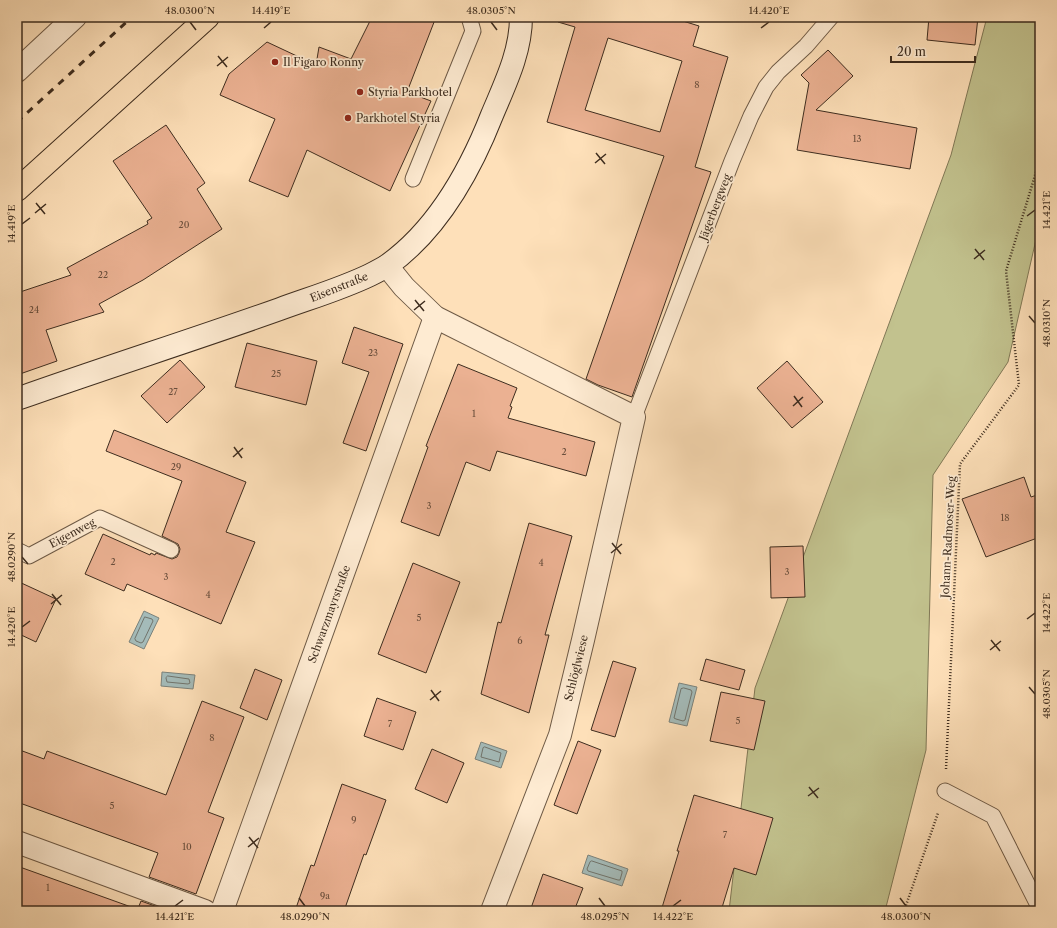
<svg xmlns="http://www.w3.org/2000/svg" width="1057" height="928" font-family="'Libre Caslon Text',serif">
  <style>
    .green { fill: #c2c28e; stroke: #807856 }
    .water { fill: #a4bbb9; stroke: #7b827b }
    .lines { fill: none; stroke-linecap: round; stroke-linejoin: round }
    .shore { stroke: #71746c; stroke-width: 1 }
    .building { fill: #ebb192; stroke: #3e2d1f; fill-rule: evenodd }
    .lane-casing { stroke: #6e5a46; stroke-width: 17 }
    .street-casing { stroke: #6e5a46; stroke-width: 24 }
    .secondary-casing { stroke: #3e2d1f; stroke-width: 24 }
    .primary-casing { stroke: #3e2d1f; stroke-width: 24 }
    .path { stroke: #3e2d1f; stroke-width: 2.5; stroke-dasharray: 1 2; stroke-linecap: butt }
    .lane { stroke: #feebd2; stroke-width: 15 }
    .street { stroke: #feebd2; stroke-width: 22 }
    .secondary { stroke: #feebd2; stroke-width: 22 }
    .primary { stroke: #fee0b9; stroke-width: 22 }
    .rail { stroke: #3e2d1f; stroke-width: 3; stroke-dasharray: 7 7; stroke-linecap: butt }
    .ticks { fill: none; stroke: #3e2d1f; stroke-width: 1.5 }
    .poi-dot { fill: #8f2418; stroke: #feebd2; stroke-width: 1.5 }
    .labels { text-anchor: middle; stroke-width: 3.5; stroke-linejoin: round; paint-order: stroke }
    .number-label { font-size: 9px; fill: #694e3c }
    .poi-label { font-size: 11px; fill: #3e2d1f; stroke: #feebd2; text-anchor: start }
    .street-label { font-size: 11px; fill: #3e2d1f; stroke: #feebd2 }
    .neatline { fill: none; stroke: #3e2d1f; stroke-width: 1.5 }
    .ticks-label { font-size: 10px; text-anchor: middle; fill: #3e2d1f }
  </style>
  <rect width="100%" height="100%" fill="#fee0b9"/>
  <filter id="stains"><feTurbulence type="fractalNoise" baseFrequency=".005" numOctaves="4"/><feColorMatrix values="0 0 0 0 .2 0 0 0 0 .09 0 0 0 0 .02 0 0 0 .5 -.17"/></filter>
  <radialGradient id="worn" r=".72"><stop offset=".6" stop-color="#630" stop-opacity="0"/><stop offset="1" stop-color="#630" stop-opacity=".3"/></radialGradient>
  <path class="green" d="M987 17H1040V222L1008 362 933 475 926 750 885 911H729L755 688 951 155Z"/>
  <g class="water">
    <path d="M144 611 159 618 144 649 129 642Z"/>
    <path d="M162 672 195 675 193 689 161 686Z"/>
    <path d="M679 683 697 687 687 726 669 722Z"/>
    <path d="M481 742 507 751 501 768 475 759Z"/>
    <path d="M588 855 628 869 622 886 582 873Z"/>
  </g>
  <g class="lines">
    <g class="shore">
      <path d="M145 617 152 619 153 621 143 642 141 643 136 641 135 639Z"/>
      <path d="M168 676 189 679 190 683 188 684 167 682 166 678Z"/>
      <path d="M684 688 691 690 692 692 685 720 683 721 676 719 674 718 681 689Z"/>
      <path d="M485 747 501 753 499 762 481 757 483 748Z"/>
      <path d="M592 861 622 871V873L620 880H618L588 871 587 869 590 862Z"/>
    </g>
  </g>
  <g class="building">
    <path d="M372 17H436L407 92 431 101 390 191 307 150 288 197 249 181 275 119 220 95 229 74 267 42 316 65 319 47 351 59Z"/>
    <path d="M559 17H670L699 26 693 46 728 57 695 167 711 172 632 397 598 385 586 379 664 156 547 122 575 27 558 22ZM608 38 682 61 660 132 585 110Z"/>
    <path d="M929 17H978L975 45 927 40Z"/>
    <path d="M828 50 853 76 816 110 917 128 910 169 797 150 809 83 801 75Z"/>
    <path d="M166 125 205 183 197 189 222 229 143 280 99 304 104 312 46 330 57 361 17 375V293L71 275 67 268 148 224 147 221 152 218 113 161Z"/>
    <path d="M354 327 403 344 366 451 343 443 369 372 342 363Z"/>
    <path d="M247 343 317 361 306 405 235 387Z"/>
    <path d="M180 360 205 387 167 423 141 396Z"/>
    <path d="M787 361 823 402 792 428 757 388Z"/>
    <path d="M458 364 517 388 510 406 512 407 508 418 595 442 586 476 497 451 490 471 466 462 439 536 401 522 428 447 426 446Z"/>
    <path d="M114 430 246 482 226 532 255 542 221 624 127 584 124 591 85 574 103 534 150 555 151 553 155 555 156 553 172 559 177 557 179 553 180 549 178 544 162 536 182 481 106 451Z"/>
    <path d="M1024 477 1031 497 1040 494V537L986 557 962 499Z"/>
    <path d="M529 523 572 536 545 635H549L529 713 481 694 498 622 501 623Z"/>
    <path d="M803 546 805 597 771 598 770 547Z"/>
    <path d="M413 563 460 582 426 673 378 654Z"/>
    <path d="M17 581 56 599 36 642 17 633Z"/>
    <path d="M706 659 745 670 739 690 700 680Z"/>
    <path d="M613 661 636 668 615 737 591 730Z"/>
    <path d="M255 669 282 680 267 720 240 708Z"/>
    <path d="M721 692 765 701 754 750 710 741Z"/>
    <path d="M377 698 416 712 403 750 364 736Z"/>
    <path d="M202 701 244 717 208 812 224 818 196 894 149 877 158 853 17 802V749L44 759 47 751 166 795Z"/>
    <path d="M578 741 601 750 577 814 554 805Z"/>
    <path d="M432 749 464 763 447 803 415 789Z"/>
    <path d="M342 784 386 800 366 855 364 854 344 911H295L311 865 314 866Z"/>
    <path d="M694 795 773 818 756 875 734 868 721 911H661L679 851H677Z"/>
    <path d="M17 866 134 908V911H17Z"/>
    <path d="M543 874 583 888 574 911H530Z"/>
    <path d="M141 901 169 911H137Z"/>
  </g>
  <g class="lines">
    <g class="lane-casing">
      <g id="lane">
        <path d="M413 179 473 31 469 17"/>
        <path d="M634 417 732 161 751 116 766 87 778 72 806 46 831 17"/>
        <path d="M17 550 29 556 100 518 171 550"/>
        <path d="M945 791 993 816 1040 909"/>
      </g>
    </g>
    <g class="street-casing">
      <g id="street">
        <path d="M17 71 75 17"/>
        <path d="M387 266 404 287 435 317 634 417 583 640 560 735 492 911"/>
        <path d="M17 842 205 911"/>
        <path d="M222 911 435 317"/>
      </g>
    </g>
    <g class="secondary-casing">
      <path id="secondary" d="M17 399C104 368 193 340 280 309 310 298 341 289 370 275 376 272 382 269 388 265 438 229 470 171 492 115 505 84 521 52 521 17"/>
    </g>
    <g class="primary-casing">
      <path id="primary" d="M17 190 208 17"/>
    </g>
    <g class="path">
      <path d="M946 769 960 464 1019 385 1006 271 1040 159"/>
      <path d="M904 911 938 813"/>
    </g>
    <use href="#lane" class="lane"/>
    <use href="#street" class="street"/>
    <use href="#secondary" class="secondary"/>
    <use href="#primary" class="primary"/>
    <path class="rail" d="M17 122 132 17"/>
  </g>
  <path class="ticks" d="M190 22 196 30M491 22 497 30M264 28 271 22M761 28 769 22M218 56 227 67M217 66 228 57M596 153 605 164M595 163 606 154M36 203 45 214M35 213 46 204M1027 216 1035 210M22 224 30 218M975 249 984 260M974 259 985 250M415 300 424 311M414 310 425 301M1029 316 1035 323M794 396 802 407M793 406 803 397M234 447 242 458M233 457 243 448M612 543 621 554M611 553 622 544M22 557 28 564M52 594 61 605M51 604 62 595M1027 619 1035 613M22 627 30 621M991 640 1000 651M990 650 1001 641M1029 687 1035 694M431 690 439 701M430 700 441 691M809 787 818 798M808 796 819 788M249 837 258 848M248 847 259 838M299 898 305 906M599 898 605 906M900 898 906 906M175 906 183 900M673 906 681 900"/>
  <g class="poi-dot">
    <circle cx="275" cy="62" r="4"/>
    <circle cx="360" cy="92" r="4"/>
    <circle cx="348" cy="118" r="4"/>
  </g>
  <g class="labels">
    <g class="number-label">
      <text x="697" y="88">8</text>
      <text x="857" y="142">13</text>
      <text x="184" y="228">20</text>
      <text x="103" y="278">22</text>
      <text x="34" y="313">24</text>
      <text x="373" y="356">23</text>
      <text x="276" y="377">25</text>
      <text x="173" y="395">27</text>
      <text x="474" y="417">1</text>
      <text x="564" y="455">2</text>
      <text x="176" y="470">29</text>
      <text x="429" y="509">3</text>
      <text x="1005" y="521">18</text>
      <text x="113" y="565">2</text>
      <text x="541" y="566">4</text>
      <text x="787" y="575">3</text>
      <text x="166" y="580">3</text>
      <text x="208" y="598">4</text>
      <text x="419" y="621">5</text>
      <text x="520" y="644">6</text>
      <text x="738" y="724">5</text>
      <text x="390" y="727">7</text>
      <text x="212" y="741">8</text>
      <text x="112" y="809">5</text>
      <text x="354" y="823">9</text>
      <text x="725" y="838">7</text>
      <text x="187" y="850">10</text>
      <text x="48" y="891">1</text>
      <text x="325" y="899">9a</text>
    </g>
    <g class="poi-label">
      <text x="283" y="66">Il Figaro Ronny</text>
      <text x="368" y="96">Styria Parkhotel</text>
      <text x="356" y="122">Parkhotel Styria</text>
    </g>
    <g class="street-label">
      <text transform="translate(715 207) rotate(-69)" y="4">Jägerbergweg</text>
      <text transform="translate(339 287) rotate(-22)" y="4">Eisenstraße</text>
      <text transform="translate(72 533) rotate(-28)" y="4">Eigenweg</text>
      <text transform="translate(948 537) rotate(-87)" y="4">Johann-Radmoser-Weg</text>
      <text transform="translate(329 614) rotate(-70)" y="4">Schwarzmayrstraße</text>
      <text transform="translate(576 668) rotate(-76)" y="4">Schlöglwiese</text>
    </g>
  </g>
  <rect width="1057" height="928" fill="none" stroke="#fee0b9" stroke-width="44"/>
  <path d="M891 56v6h84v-6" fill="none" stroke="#3e2d1f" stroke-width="2"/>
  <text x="897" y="56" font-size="12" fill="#3e2d1f" stroke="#feebd2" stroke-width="3" paint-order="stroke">20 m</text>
  <rect x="22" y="22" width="1013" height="884" class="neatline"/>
  <g class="ticks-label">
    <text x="190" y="14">48.0300°N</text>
    <text x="271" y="14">14.419°E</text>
    <text x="491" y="14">48.0305°N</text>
    <text x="769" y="14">14.420°E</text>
    <text transform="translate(1046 210) rotate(-90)" y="4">14.421°E</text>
    <text transform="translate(11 224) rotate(-90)" y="4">14.419°E</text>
    <text transform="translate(1046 323) rotate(-90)" y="4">48.0310°N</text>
    <text transform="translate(11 557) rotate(-90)" y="4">48.0290°N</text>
    <text transform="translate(1046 613) rotate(-90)" y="4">14.422°E</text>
    <text transform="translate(11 627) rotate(-90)" y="4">14.420°E</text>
    <text transform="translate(1046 694) rotate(-90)" y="4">48.0305°N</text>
    <text x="175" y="920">14.421°E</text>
    <text x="305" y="920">48.0290°N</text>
    <text x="605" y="920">48.0295°N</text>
    <text x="673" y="920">14.422°E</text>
    <text x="906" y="920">48.0300°N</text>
  </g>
  <rect width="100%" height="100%" filter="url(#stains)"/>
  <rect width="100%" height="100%" fill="url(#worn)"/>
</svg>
